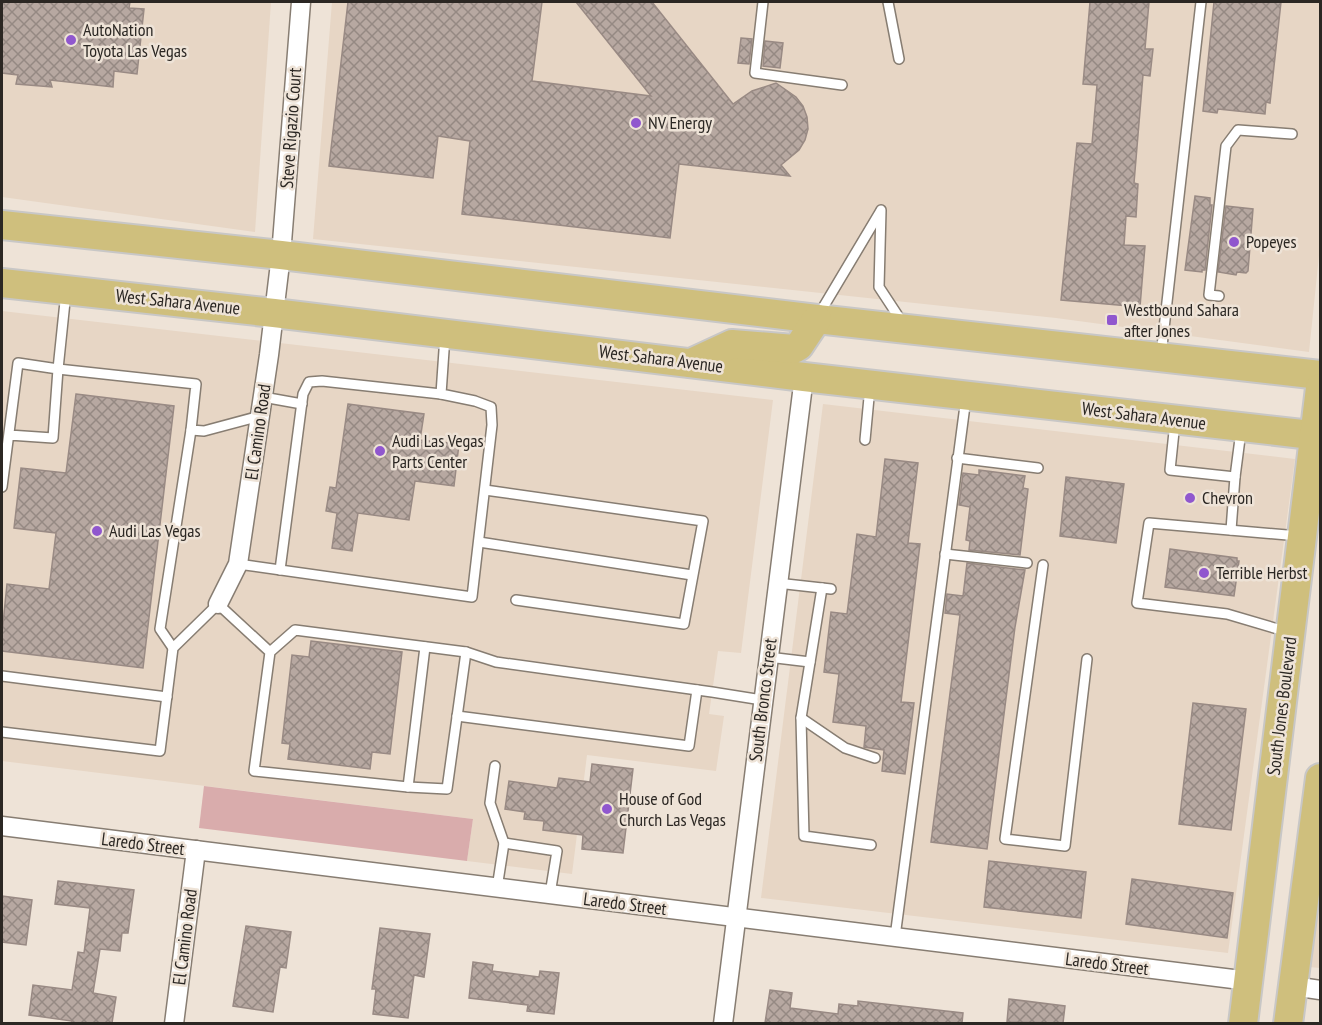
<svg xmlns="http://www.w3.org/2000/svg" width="1322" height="1025" viewBox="0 0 1322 1025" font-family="'PT Sans Narrow',sans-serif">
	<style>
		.built { fill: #e7d6c5 }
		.green { fill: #d9acac }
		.building { fill: url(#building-cross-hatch); stroke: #998a84; stroke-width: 1.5 }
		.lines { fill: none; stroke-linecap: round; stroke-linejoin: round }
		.service-casing { stroke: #877d72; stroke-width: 12 }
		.minor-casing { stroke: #877d72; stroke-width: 21 }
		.primary-casing { stroke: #c8c7c6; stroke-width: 32 }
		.service { stroke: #fff; stroke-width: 9 }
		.minor { stroke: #fff; stroke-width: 18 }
		.primary { stroke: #cfbf7d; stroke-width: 28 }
		.poi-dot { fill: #9057ce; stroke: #eee3d7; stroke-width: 2 }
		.labels { text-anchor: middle; stroke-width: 5; stroke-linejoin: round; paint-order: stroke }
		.poi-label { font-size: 18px; fill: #2b2723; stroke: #eee3d7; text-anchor: start }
		.street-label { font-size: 18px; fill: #2b2723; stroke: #eee3d7 }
	</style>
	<defs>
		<pattern id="building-cross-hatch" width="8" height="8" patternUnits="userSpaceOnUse" patternTransform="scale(1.5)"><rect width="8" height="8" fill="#b7a8a1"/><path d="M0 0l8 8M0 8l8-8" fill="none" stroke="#958983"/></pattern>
	</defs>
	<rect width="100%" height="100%" fill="#eee3d7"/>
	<g class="built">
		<polygon points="2,2 271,2 255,232 2,197"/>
		<polygon points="332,2 1320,2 1320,246 1309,352 1056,318 313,239"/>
		<polygon points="2,311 773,400 741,653 718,651 709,714 724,716 716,771 587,755 572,874 467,861 473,819 2,761"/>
		<polygon points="823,404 1295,459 1228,953 761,898"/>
		<polygon points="1320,873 1320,968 1309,967"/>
	</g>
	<polygon class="green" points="204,786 473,819 467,861 199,828"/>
	<g class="building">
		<polygon points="2,2 130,2 129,8 144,9 137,74 114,71 113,87 50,80 52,87 16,84 18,75 2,73"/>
		<polygon points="348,2 542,2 532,81 651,96 576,2 652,2 733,104 752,91 776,83 796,97 803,106 807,117 808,129 805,140 799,150 781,165 790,176 679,164 670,238 462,214 470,141 438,136 433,178 329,166"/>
		<polygon points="1090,2 1149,2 1145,49 1153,49 1150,76 1143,75 1134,183 1138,184 1136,217 1126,216 1124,245 1145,246 1140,307 1061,300 1077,143 1092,144 1097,85 1083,84"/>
		<polygon points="1214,2 1281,2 1270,103 1266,102 1265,114 1218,109 1217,113 1203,111"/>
		<polygon points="741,38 752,39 749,64 738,63"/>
		<polygon points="765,41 783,43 780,68 763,66"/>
		<polygon points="1195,196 1210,198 1210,205 1212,205 1205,270 1202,270 1202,272 1185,270"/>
		<polygon points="1226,206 1253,209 1248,271 1246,273 1237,272 1236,275 1218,272"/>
		<polygon points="76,394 174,406 143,668 2,651 2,633 7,584 49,589 56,533 14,528 21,468 66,473"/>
		<polygon points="348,404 424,414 420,440 459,444 454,486 415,481 409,520 358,513 352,551 332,548 337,513 326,511 330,487 336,488"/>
		<polygon points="885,459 918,463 908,543 920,544 901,702 914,703 905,774 882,771 884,750 864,747 866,726 833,722 839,674 824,672 831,612 847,614 857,534 876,537"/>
		<polygon points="979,470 1025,476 1023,488 1028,489 1020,555 969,550 970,541 966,540 970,507 959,505 963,473 979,475"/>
		<polygon points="1066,477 1124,484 1116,543 1060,536"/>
		<polygon points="1170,549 1237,558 1237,561 1239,561 1234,596 1165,587"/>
		<polygon points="967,563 1025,570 1015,627 987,849 931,842 960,615 945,613 947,594 963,596"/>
		<polygon points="311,641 402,652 390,754 372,752 370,769 288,759 290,744 282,743 292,655 309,657"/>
		<polygon points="1193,703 1246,709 1231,830 1179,824"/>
		<polygon points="592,764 633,769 623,853 582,849 583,835 543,830 544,821 524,819 525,812 505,809 509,781 557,788 559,778 590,782"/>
		<polygon points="989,861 1086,872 1081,918 984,907"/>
		<polygon points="1132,879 1233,893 1227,938 1126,924"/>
		<polygon points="58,881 134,890 128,933 122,933 120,951 100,949 93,993 116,997 112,1023 71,1023 72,1021 29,1015 33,985 72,990 78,952 84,953 90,908 55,904"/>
		<polygon points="2,896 32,900 26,945 2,942"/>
		<polygon points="246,926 291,932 286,968 280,967 273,1012 233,1006"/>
		<polygon points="380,928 430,934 424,977 414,975 408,1018 373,1014 376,989 372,989"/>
		<polygon points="473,962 493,965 492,971 539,977 540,971 559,973 554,1014 527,1011 528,1005 469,998"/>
		<polygon points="770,990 792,993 790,1008 838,1014 839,1004 858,1006 858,1001 963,1013 962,1023 765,1023"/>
		<polygon points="1009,999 1065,1006 1063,1023 1007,1022"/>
	</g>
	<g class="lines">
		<g class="service-casing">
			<g id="service">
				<polyline points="763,2 755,73 842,85"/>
				<polyline points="888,2 899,59"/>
				<polyline points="881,210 879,287 902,322"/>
				<polyline points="66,292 58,369 196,384 191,430 204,431 260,416"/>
				<polyline points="1219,296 1209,295 1226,146 1238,130 1292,134"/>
				<polyline points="818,316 880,212"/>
				<polyline points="1161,355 1201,2"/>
				<polyline points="263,397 302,404"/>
				<polyline points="1175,422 1170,470 1235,477 1241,431"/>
				<polyline points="865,440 870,387"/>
				<polyline points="957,458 1038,468"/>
				<polyline points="2,487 18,363 58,369 53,438 9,435"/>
				<polyline points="485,490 703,521 684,624 516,600"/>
				<polyline points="1231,530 1235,477"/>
				<polyline points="479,542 692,575"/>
				<polyline points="945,554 1027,563"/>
				<polyline points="238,564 472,597 492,425 491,407 475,401 441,394 445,336"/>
				<polyline points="1043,565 1005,839 1065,846 1087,659"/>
				<polyline points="280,570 303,394 309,382 322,381 441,394"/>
				<polyline points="777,583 831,589"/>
				<polyline points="822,588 801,718 804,836 871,845"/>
				<polyline points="1288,632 1227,614 1137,603 1149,523 1299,536"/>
				<polyline points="173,648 160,629 191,430"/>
				<polyline points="466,652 496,662 712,692 762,700"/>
				<polyline points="768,657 810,662"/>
				<polyline points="2,676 167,697"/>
				<polyline points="457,716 689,746 697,690"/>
				<polyline points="801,718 845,748 875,758"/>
				<polyline points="2,732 160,751 173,648 218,604 270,652 295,630 466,652 447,789 408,787 254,771 270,652"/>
				<polyline points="495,766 490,803 504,843"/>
				<polyline points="408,787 425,647"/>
				<polyline points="497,888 504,843 557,851 550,894"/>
				<polyline points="895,937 966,398"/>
			</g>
		</g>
		<g class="minor-casing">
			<g id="minor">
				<polyline points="218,604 238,564 269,355 281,255 301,2"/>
				<polyline points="2,826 1249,981"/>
				<polyline points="1293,986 1320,990"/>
				<polyline points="174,1024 196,850"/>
				<polyline points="723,1024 804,377"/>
			</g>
		</g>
		<g class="primary-casing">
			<g id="primary">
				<polyline points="2,225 281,255 817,319 1320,375"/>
				<polyline points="2,283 274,313 804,377 1320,436"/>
				<polyline points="691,363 732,344 794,349 799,346 817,319"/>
				<polyline points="1243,1024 1320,388"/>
				<polyline points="1288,1024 1320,778"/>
			</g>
		</g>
		<use href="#service" class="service"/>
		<use href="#minor" class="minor"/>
		<use href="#primary" class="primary"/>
	</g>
	<g class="poi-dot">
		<circle cx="71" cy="40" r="6"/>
		<circle cx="636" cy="123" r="6"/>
		<circle cx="1234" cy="242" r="6"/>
		<rect x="1106" y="314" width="12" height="12" rx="3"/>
		<circle cx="380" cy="451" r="6"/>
		<circle cx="1190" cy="498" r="6"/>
		<circle cx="97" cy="531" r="6"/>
		<circle cx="1204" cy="573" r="6"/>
		<circle cx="607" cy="809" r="6"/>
	</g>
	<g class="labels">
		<g class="poi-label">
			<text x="83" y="36">AutoNation<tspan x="83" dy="21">Toyota Las Vegas</tspan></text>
			<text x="648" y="129">NV Energy</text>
			<text x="1246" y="248">Popeyes</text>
			<text x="1124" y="316">Westbound Sahara<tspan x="1124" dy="21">after Jones</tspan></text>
			<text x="392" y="447">Audi Las Vegas<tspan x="392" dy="21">Parts Center</tspan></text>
			<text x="1202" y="504">Chevron</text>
			<text x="109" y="537">Audi Las Vegas</text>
			<text x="1216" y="579">Terrible Herbst</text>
			<text x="619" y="805">House of God<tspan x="619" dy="21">Church Las Vegas</tspan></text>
		</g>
		<g class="street-label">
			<text transform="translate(291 128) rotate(-86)" y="6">Steve Rigazio Court</text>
			<text transform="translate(178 302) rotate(6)" y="6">West Sahara Avenue</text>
			<text transform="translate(661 359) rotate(7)" y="6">West Sahara Avenue</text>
			<text transform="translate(1144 416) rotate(7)" y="6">West Sahara Avenue</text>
			<text transform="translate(258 432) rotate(-82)" y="6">El Camino Road</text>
			<text transform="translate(763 700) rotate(-83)" y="6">South Bronco Street</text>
			<text transform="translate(1282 706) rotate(-83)" y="6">South Jones Boulevard</text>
			<text transform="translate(143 844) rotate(7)" y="6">Laredo Street</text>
			<text transform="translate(625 904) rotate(7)" y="6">Laredo Street</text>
			<text transform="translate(185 937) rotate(-83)" y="6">El Camino Road</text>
			<text transform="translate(1107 964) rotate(7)" y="6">Laredo Street</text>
		</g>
	</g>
	<rect width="1322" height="1025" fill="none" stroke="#2b2723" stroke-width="6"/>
</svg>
